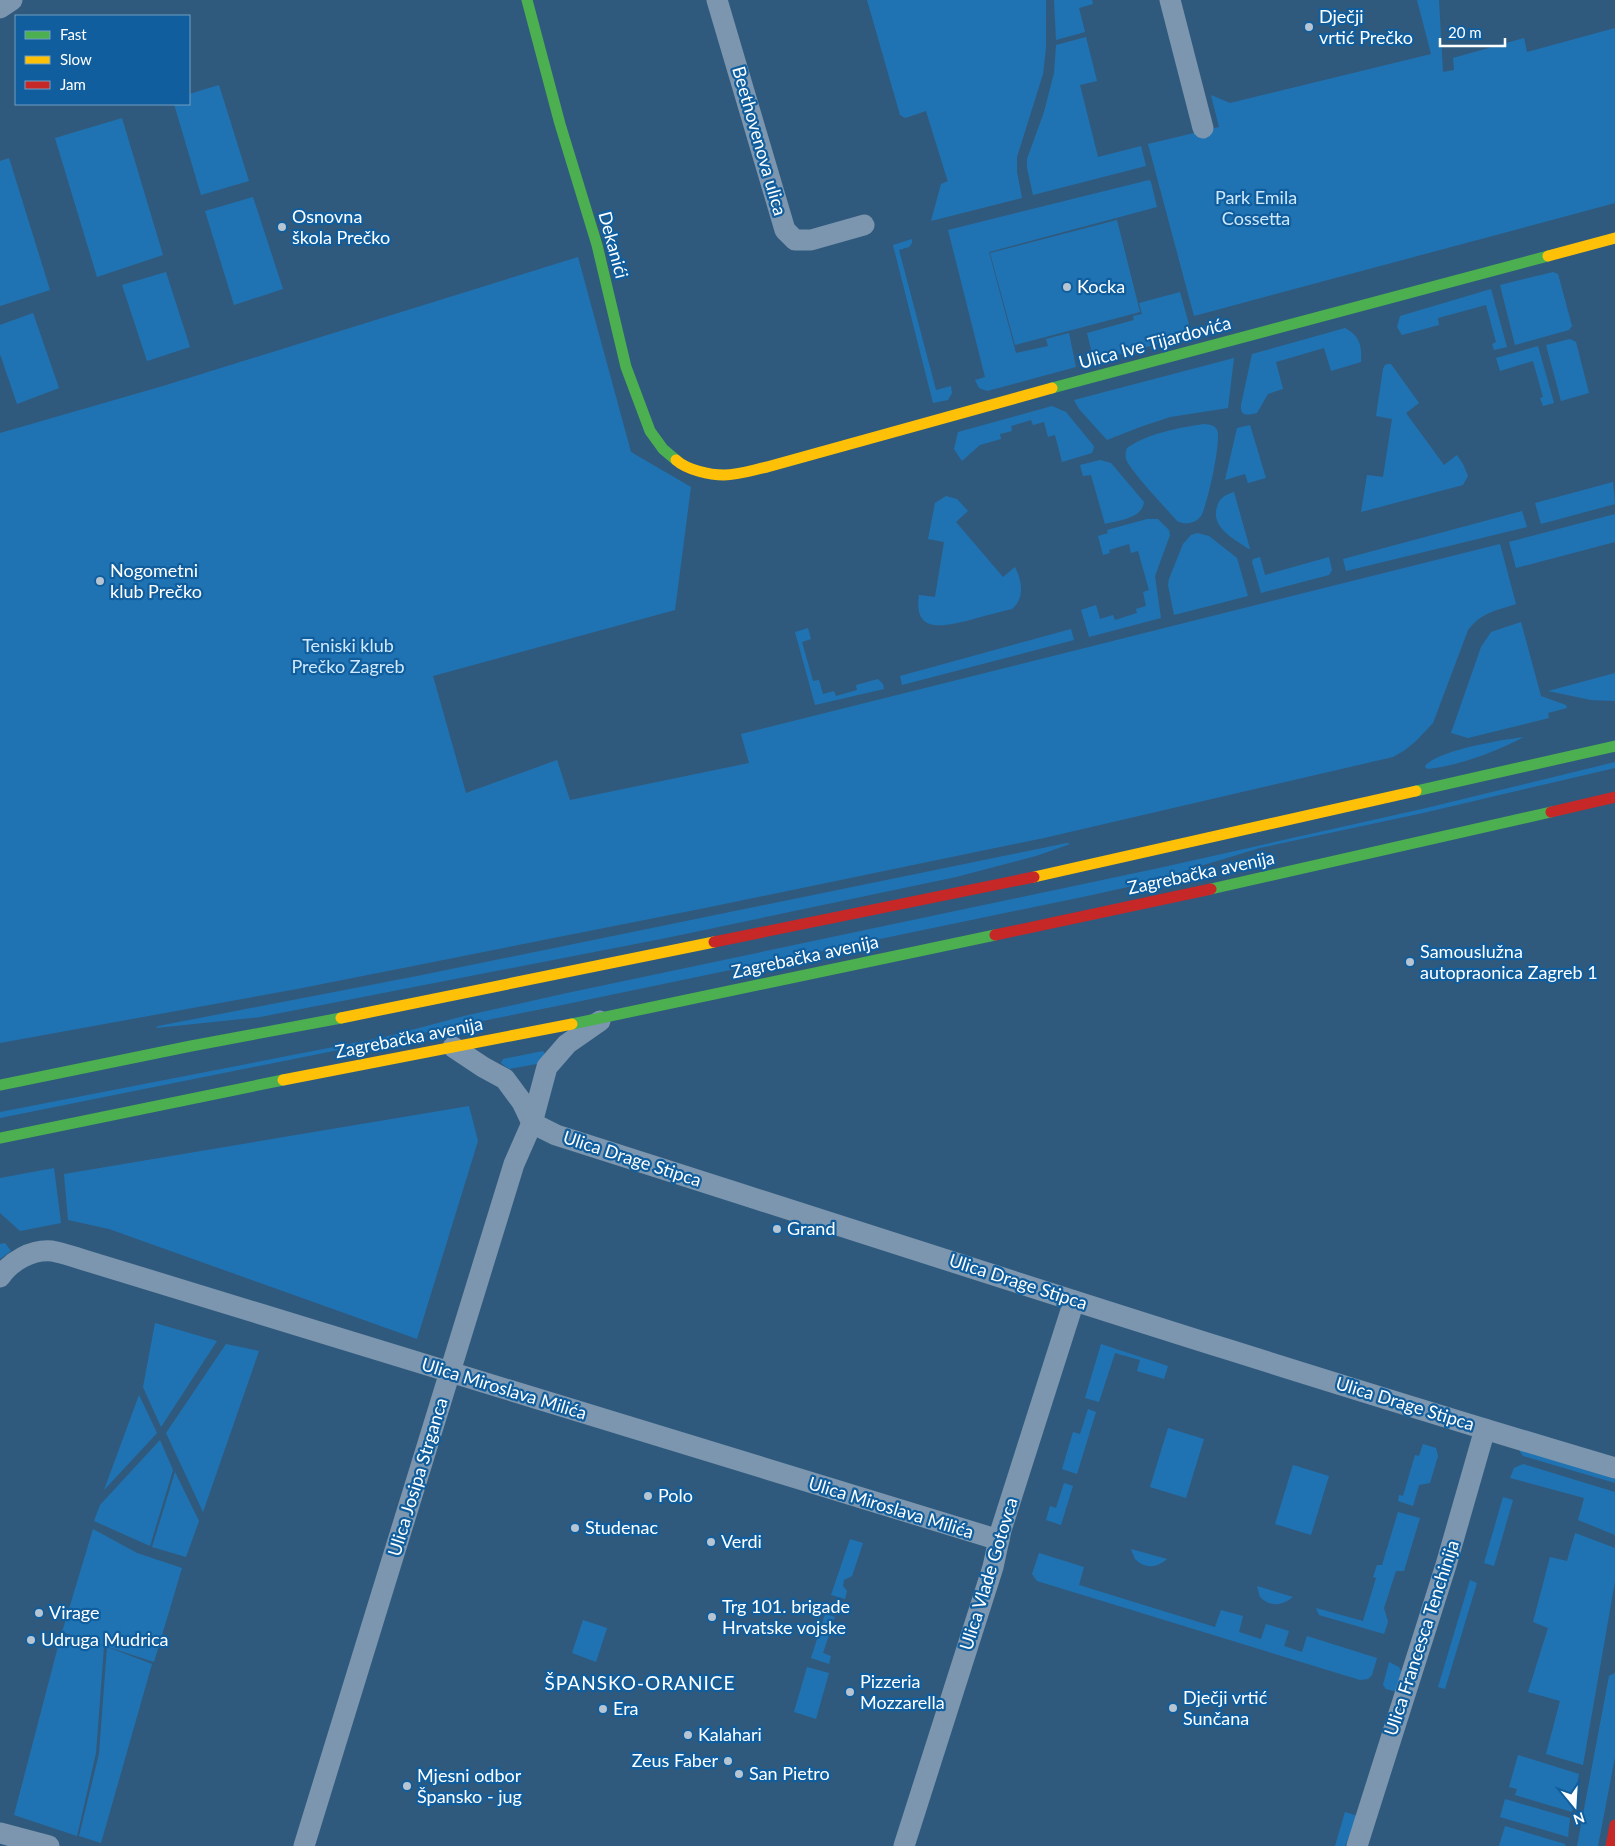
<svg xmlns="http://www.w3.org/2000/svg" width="1615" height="1846" viewBox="0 0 1615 1846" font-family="Lato,sans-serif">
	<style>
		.green { fill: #2073b3 }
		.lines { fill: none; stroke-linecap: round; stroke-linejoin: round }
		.street { stroke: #7b96ae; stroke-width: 21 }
		.fast { stroke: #4caf50; stroke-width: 11 }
		.slow { stroke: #ffc107; stroke-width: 11 }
		.jam { stroke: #c62828; stroke-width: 11 }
		.poi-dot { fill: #b7c5d2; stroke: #105e9d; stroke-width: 2 }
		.labels { text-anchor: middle; stroke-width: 4.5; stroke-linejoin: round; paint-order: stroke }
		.poi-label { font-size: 18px; fill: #fff; stroke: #105e9d; text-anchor: start }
		.street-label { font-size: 18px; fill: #fff; stroke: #105e9d }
		.park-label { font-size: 18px; fill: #cee9fe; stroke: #105e9d }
		.neighbourhood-label { font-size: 19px; letter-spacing: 1px; fill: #fff; stroke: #105e9d }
	</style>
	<rect width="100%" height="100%" fill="#305a7d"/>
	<g class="green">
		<polygon points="867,0 1046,0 1046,48 1043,74 1017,157 1017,172 1022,198 931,221 941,184 948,181 947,179 926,111 905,118 900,115"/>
		<polygon points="1054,0 1092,0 1093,4 1079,8 1085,32 1056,40"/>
		<polygon points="1417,0 1439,0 1443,72 1454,70 1453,58 1524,38 1527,52 1615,28 1615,203 1194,316 1148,144 1219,127 1211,95 1230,103 1431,54"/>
		<polygon points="1086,37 1097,81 1080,85 1098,157 1141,146 1146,166 1033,195 1027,168 1027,159 1044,112 1054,73 1056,45"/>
		<polygon points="219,85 249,181 201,195 174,104 189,104 189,94"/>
		<polygon points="122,118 163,255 97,277 55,138"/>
		<polygon points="9,158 50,290 0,306 0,161"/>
		<polygon points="1149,180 1151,182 1157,207 989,252 1016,353 1048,346 1046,339 1069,333 1076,367 987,391 979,388 975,380 985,377 948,230"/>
		<polygon points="253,197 283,289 234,305 205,211"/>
		<polygon points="1117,220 1140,312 1015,345 990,253"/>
		<polygon points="912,239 912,243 909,247 899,250 936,390 951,386 952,393 948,400 933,403 893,245"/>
		<path d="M578 257 631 452 691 487 675 610 433 676 466 793 557 760 570 800 749 763 741 734 1500 544 1516 604C1495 611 1482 612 1468 630L1433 723 1416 741 1405 750 1393 757 1044 838 705 908 297 989 0 1043V433L163 386Z"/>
		<polygon points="166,272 190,347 147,361 122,285"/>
		<polygon points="1553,272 1558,274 1572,326 1569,330 1515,345 1500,285"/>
		<polygon points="1491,289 1507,347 1494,350 1492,344 1496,342 1486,305 1438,318 1439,325 1402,335 1397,327 1400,316"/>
		<polygon points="1180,292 1192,335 1094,361 1087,333 1134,320 1133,316 1142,314 1139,303"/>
		<polygon points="33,313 59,388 17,404 0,354 0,325"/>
		<path d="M1345 328C1360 336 1362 346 1361 362L1331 371 1324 348 1276 362 1283 389 1268 394 1257 413C1248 415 1240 417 1241 405L1252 354Z"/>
		<polygon points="1570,339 1576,342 1589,393 1561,401 1546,345"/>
		<polygon points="1538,346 1554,403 1543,406 1540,398 1543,397 1533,361 1500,371 1496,358"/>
		<polygon points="1234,358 1228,408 1170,417 1140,427 1107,440 1079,409 1074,400"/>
		<polygon points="1388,364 1391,364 1419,403 1406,413 1444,465 1457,455 1463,464 1468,476 1463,485 1361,512 1367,475 1383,477 1392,419 1376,416 1383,369 1385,365"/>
		<polygon points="1052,406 1066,412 1093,445 1094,447 1092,453 1062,462 1055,435 1048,437 1044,422 1033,425 1031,420 1011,426 1012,431 1000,434 1001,439 980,445 962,461 954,449 958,432"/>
		<path d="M1204 424C1209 425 1214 424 1217 430 1222 439 1207 507 1201 516 1195 524 1185 525 1177 521 1166 508 1131 472 1126 459 1125 455 1126 451 1127 448 1149 433 1178 428 1204 424Z"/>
		<polygon points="1250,425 1266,478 1248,483 1245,474 1225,480 1237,428"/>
		<path d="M1100 460 1111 463 1144 502C1142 519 1118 520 1105 524L1091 475 1083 476 1080 465Z"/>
		<polygon points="1613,482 1615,504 1541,524 1535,503"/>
		<path d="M1234 492 1250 549H1249C1235 540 1210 527 1217 507 1220 497 1225 495 1234 492Z"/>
		<path d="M946 496 957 499 968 511 956 522 1003 577 1015 567C1022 581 1025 598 1012 609 998 612 984 616 970 620 945 626 913 635 919 595L935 597 944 542 928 539 935 503Z"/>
		<polygon points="1522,511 1527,527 1346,571 1343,559"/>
		<polygon points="1615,514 1615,542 1516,568 1509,542"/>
		<polygon points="1147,519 1158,519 1169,530 1170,535 1155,576 1161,618 1089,637 1081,610 1096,605 1100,619 1113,615 1115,620 1137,613 1136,609 1146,606 1143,592 1149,590 1138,551 1131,553 1129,544 1109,550 1110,553 1103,555 1098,536 1108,533 1107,530"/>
		<polygon points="1197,533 1209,536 1237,558 1248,596 1174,615 1168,585 1169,579 1183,544 1191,535"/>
		<polygon points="1260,557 1265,575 1329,557 1332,570 1329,575 1261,593 1252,562 1253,559"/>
		<polygon points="1521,622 1541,696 1566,705 1567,708 1548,713 1549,718 1468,738 1451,733 1481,647 1491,632"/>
		<polygon points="808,628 811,639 802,642 813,681 819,680 823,694 834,691 836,696 857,690 856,685 878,679 883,684 884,689 815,705 795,632"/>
		<polygon points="1071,629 1074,640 902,685 900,676"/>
		<polygon points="1615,673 1615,701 1591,700 1548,691"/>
		<path d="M1524 737C1495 752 1461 765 1428 769L1425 767V766C1438 750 1501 740 1524 737Z"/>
		<polygon points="1615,762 1615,768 1423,813 1260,848 1141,884 1092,895 562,1005 0,1118 0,1112 385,1037 464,1016 567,993 1159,868 1422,809"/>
		<polygon points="1067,843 1070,844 1036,856 956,877 666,938 260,1017 156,1028 158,1026 417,976"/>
		<polygon points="543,1051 546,1055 542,1063 509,1069 501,1063 503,1059"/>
		<polygon points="469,1106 478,1141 417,1339 109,1229 68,1220 64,1174"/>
		<polygon points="54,1168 61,1223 20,1231 0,1213 0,1178"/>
		<polygon points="5,1243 11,1251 0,1259 0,1244"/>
		<polygon points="155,1323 217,1341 161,1427 143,1387"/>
		<polygon points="226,1344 259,1351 203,1512 166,1433"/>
		<polygon points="1101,1344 1168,1366 1164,1379 1137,1371 1140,1360 1115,1353 1099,1402 1085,1398"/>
		<polygon points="139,1395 157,1433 104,1490"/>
		<polygon points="1088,1409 1096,1412 1077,1474 1062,1469 1073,1432 1080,1434"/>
		<polygon points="1168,1428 1204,1439 1186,1498 1150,1487"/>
		<polygon points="160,1440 173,1470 150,1546 94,1521 100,1505"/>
		<polygon points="1423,1444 1436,1448 1438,1456 1430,1483 1419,1485 1413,1506 1398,1501 1399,1495 1403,1496 1415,1455 1419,1456"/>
		<polygon points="1520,1448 1615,1477 1615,1483 1523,1456 1520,1452"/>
		<polygon points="1523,1464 1615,1492 1615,1535 1578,1520 1584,1498 1510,1478 1514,1468"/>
		<polygon points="1293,1465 1329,1476 1311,1535 1275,1524"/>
		<polygon points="175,1472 199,1521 186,1557 152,1547"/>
		<polygon points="1064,1483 1073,1486 1061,1525 1046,1520 1050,1506 1056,1508"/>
		<polygon points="1503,1497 1513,1500 1494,1566 1484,1563"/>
		<polygon points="1398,1512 1420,1518 1404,1571 1396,1571 1384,1608 1388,1622 1384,1634 1319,1615 1316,1608 1363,1621 1376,1578 1373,1577 1377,1565 1382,1565"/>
		<polygon points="93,1529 137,1553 182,1568 154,1662 62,1632"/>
		<polygon points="1575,1533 1615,1548 1615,1581 1583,1765 1546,1754 1560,1701 1528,1692 1548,1628 1533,1622 1550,1557 1567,1561"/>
		<polygon points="850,1539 863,1543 852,1576 844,1580 843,1586 847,1591 845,1599 831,1595"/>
		<path d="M1131 1549 1167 1559C1157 1568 1145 1569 1135 1559Z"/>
		<polygon points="1039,1553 1084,1567 1079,1585 1215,1627 1221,1610 1243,1616 1239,1632 1261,1639 1266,1624 1289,1631 1284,1646 1302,1652 1307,1636 1377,1658 1372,1675 1368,1679 1360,1680 1037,1581 1032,1574"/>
		<polygon points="1470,1580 1477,1583 1445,1689 1438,1687"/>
		<path d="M1257 1586 1293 1597C1282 1606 1270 1607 1260 1597Z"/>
		<polygon points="825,1614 835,1617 831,1625 830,1632 823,1653 831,1656 829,1664 811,1658"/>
		<polygon points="583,1620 607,1628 596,1662 572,1653"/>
		<polygon points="61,1635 104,1646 96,1753 77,1836 14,1815"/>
		<polygon points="107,1647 152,1664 101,1843 79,1836 99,1754"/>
		<polygon points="1389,1662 1399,1667 1402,1673 1397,1692 1386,1689 1383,1685"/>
		<polygon points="807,1667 829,1673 816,1719 794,1712"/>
		<polygon points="1615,1673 1615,1757 1598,1846 1577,1846 1609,1676"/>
		<polygon points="1518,1755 1579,1774 1572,1812 1515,1795 1517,1789 1509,1787"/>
		<polygon points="1505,1799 1570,1818 1568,1837 1500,1817"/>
		<polygon points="1345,1812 1358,1816 1345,1846 1335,1846"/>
		<polygon points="1505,1826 1565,1844 1565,1846 1499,1846"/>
	</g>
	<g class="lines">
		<g class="street">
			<polyline points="717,0 785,230 795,240 811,240 864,225"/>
			<polyline points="1170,0 1203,128"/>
			<polyline points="0,8 12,0"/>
			<path d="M453 1047 483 1067 505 1079 522 1102 532 1123 556 1135C909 1247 1260 1363 1615 1468"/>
			<path d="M0 1277C11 1261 32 1249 52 1251 63 1253 74 1257 84 1260L999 1540"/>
			<polyline points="0,1833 49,1846"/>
			<polyline points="304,1846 514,1164 532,1123 547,1067 567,1044 600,1021"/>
			<polyline points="904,1846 993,1567 1001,1530 1074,1301"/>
			<polyline points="1357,1846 1446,1565 1485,1429"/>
		</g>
		<g class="fast">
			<polyline points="527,0 560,124 597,245 626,367 650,431 663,449 676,460"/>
			<polyline points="1052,388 1548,256"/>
			<polyline points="1416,791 1615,746"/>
			<polyline points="1211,889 1551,812"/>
			<polyline points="572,1024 995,935"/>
			<polyline points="0,1085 191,1046 341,1018"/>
			<polyline points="0,1138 283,1080"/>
		</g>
		<g class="slow">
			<polyline points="1548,256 1615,238"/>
			<path d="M676 460C687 470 710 475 724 475 738 475 753 470 767 467L1052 388"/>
			<polyline points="1034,877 1416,791"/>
			<polyline points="341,1018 714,942"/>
			<polyline points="283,1080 572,1024"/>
		</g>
		<g class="jam">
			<polyline points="1551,812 1615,797"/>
			<polyline points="995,935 1211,889"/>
			<polyline points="714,942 1034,877"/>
			<polyline points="1611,1846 1615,1825"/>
		</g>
	</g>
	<g class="poi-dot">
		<circle cx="1309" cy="27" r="5"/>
		<circle cx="282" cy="227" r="5"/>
		<circle cx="1067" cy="287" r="5"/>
		<circle cx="100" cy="581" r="5"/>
		<circle cx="1410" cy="962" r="5"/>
		<circle cx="777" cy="1229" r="5"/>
		<circle cx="648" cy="1496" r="5"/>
		<circle cx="575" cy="1528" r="5"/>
		<circle cx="711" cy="1542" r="5"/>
		<circle cx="39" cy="1613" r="5"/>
		<circle cx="712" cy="1617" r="5"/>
		<circle cx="31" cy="1640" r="5"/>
		<circle cx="850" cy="1692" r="5"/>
		<circle cx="1173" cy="1708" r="5"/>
		<circle cx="603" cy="1709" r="5"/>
		<circle cx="688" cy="1735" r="5"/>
		<circle cx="728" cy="1761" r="5"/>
		<circle cx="739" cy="1774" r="5"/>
		<circle cx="407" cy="1786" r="5"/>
	</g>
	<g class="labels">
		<g class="poi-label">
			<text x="1319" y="23">Dječji<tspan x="1319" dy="21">vrtić Prečko</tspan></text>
			<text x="292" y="223">Osnovna<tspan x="292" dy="21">škola Prečko</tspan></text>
			<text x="1077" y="293">Kocka</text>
			<text x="110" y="577">Nogometni<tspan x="110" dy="21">klub Prečko</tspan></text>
			<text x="1420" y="958">Samouslužna<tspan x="1420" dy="21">autopraonica Zagreb 1</tspan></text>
			<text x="787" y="1235">Grand</text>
			<text x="658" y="1502">Polo</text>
			<text x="585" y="1534">Studenac</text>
			<text x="721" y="1548">Verdi</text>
			<text x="722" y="1613">Trg 101. brigade<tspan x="722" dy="21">Hrvatske vojske</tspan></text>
			<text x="49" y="1619">Virage</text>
			<text x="41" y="1646">Udruga Mudrica</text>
			<text x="860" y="1688">Pizzeria<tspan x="860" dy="21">Mozzarella</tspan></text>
			<text x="1183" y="1704">Dječji vrtić<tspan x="1183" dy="21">Sunčana</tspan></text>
			<text x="613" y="1715">Era</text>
			<text x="698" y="1741">Kalahari</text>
			<text x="718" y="1767" text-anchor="end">Zeus Faber</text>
			<text x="749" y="1780">San Pietro</text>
			<text x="417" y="1782">Mjesni odbor<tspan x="417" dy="21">Špansko - jug</tspan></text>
		</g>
		<g class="street-label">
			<text transform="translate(759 141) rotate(74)" y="6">Beethovenova ulica</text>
			<text transform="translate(613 245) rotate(75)" y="6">Dekanići</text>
			<text transform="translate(1155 343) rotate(-15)" y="6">Ulica Ive Tijardovića</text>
			<text transform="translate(1201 873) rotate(-12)" y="6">Zagrebačka avenija</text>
			<text transform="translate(805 957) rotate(-12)" y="6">Zagrebačka avenija</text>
			<text transform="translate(409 1038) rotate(-11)" y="6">Zagrebačka avenija</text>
			<text transform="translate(632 1159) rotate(18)" y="6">Ulica Drage Stipca</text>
			<text transform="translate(1018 1282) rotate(18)" y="6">Ulica Drage Stipca</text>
			<text transform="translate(504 1389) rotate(17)" y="6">Ulica Miroslava Milića</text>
			<text transform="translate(1405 1404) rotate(17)" y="6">Ulica Drage Stipca</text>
			<text transform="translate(418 1477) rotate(-73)" y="6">Ulica Josipa Strganca</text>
			<text transform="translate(891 1508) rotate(17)" y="6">Ulica Miroslava Milića</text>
			<text transform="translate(989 1574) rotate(-73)" y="6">Ulica Vlade Gotovca</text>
			<text transform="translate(1422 1638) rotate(-72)" y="6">Ulica Francesca Tenchinija</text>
		</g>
		<g class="park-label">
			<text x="1256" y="204">Park Emila<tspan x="1256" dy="21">Cossetta</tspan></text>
			<text x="348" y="652">Teniski klub<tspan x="348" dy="21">Prečko Zagreb</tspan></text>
		</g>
		<g class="neighbourhood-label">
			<text x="640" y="1690">ŠPANSKO-ORANICE</text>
		</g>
	</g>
	<rect x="15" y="15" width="175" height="90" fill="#105e9d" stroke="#709ec4"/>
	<rect x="25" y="31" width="25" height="8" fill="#4caf50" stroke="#709ec4"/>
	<text x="60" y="40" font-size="15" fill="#ffffff">Fast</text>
	<rect x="25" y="56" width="25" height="8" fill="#ffc107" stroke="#709ec4"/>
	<text x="60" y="65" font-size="15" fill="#ffffff">Slow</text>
	<rect x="25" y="81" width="25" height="8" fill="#c62828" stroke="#709ec4"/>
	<text x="60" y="90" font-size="15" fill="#ffffff">Jam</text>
	<g transform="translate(1575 1806) rotate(162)" stroke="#105e9d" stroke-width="4" paint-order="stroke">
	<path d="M0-4L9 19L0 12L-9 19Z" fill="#ffffff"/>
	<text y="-8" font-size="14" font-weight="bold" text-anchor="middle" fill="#ffffff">N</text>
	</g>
	<path d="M1440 38v8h65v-8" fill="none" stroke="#ffffff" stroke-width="2.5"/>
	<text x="1448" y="38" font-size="15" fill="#ffffff" stroke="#105e9d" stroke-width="4" paint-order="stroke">20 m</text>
</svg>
